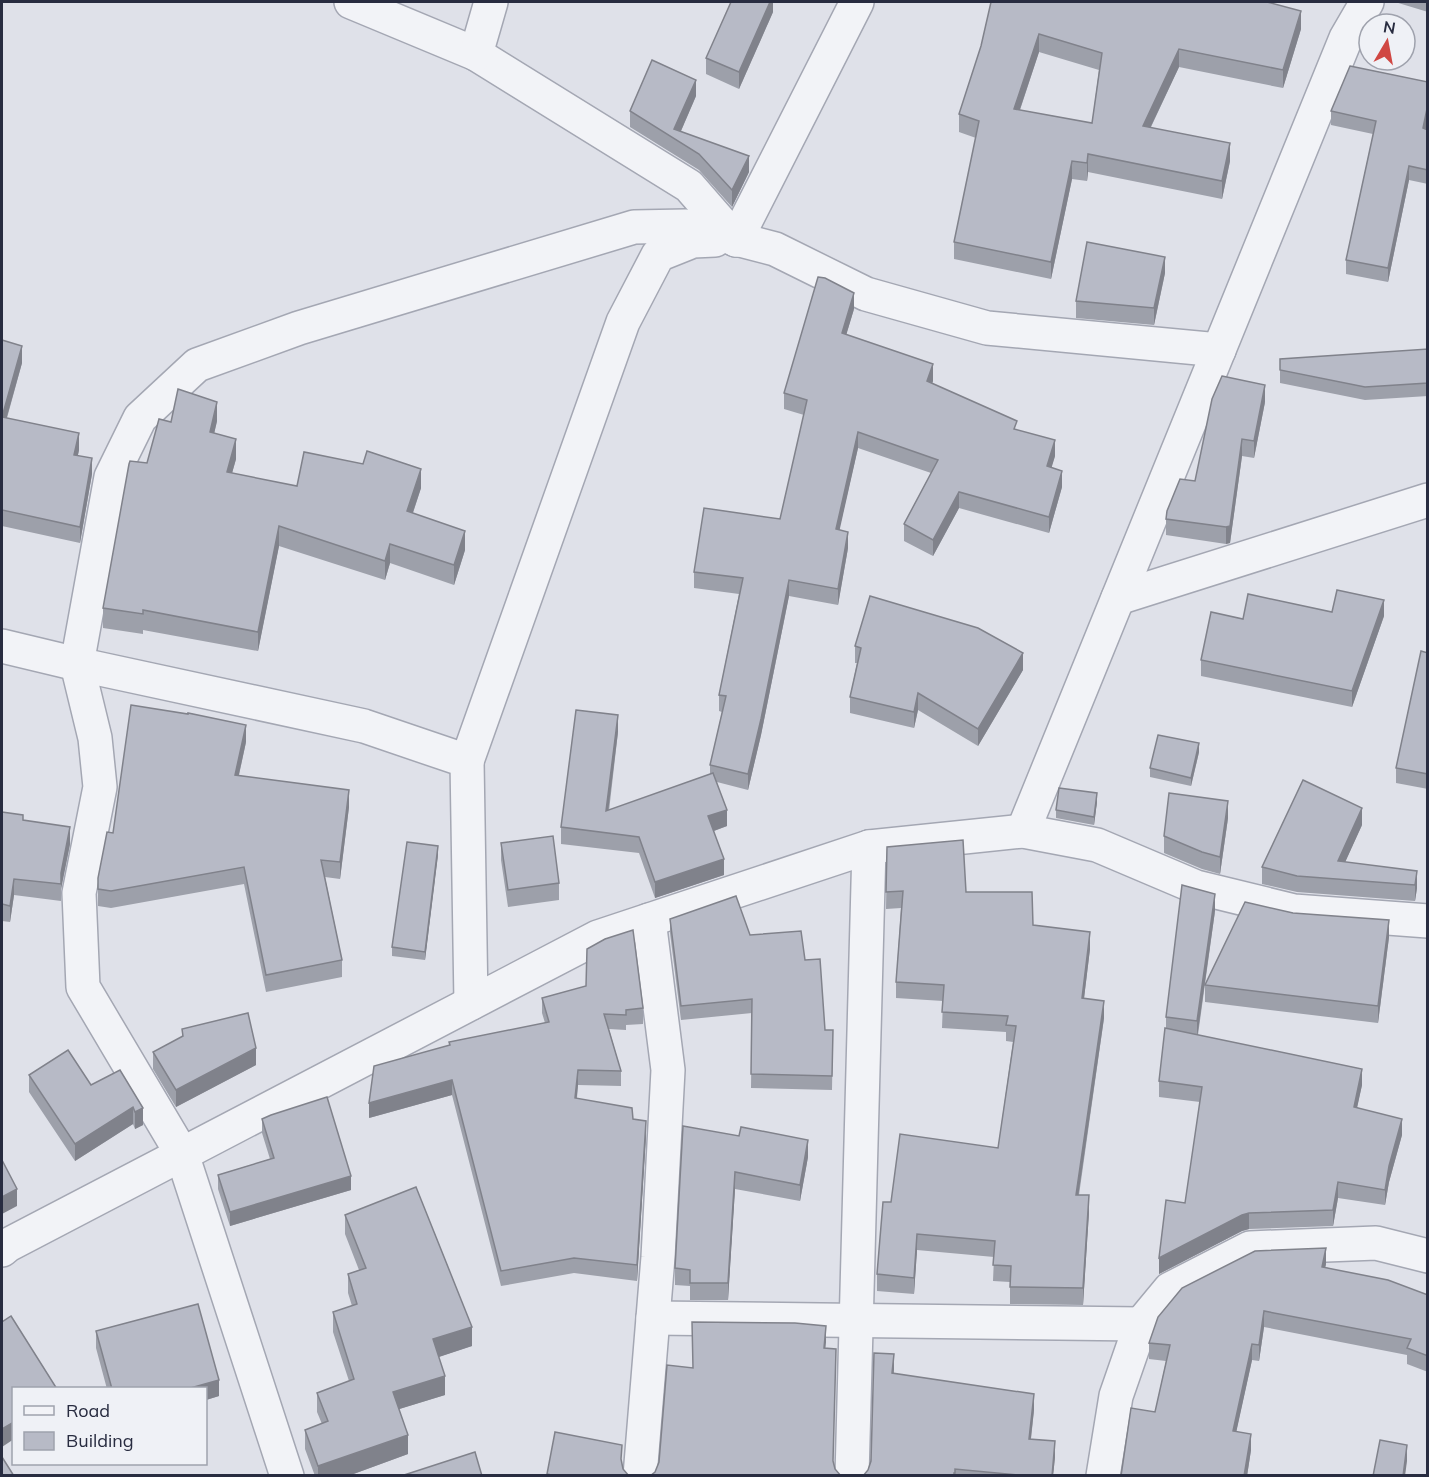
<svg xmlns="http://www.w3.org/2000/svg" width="1429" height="1477" viewBox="0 0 1429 1477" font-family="Mulish,sans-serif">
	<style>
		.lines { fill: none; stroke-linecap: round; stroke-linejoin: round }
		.street-casing { stroke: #a4a7b3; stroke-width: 36 }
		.street { stroke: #f2f3f7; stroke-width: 33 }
		.wall { fill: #9da0aa; fill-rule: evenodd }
		.shaded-wall { fill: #80828b }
		.building { fill: #b7bac6; stroke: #80828b; stroke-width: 1.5; fill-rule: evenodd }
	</style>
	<rect width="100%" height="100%" fill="#dfe1e9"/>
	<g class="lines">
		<g class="street-casing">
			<g id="street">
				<polyline points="351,2 476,54 689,186 736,240"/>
				<polyline points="476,54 491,2"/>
				<polyline points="736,240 857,2"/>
				<polyline points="1118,598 1428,500"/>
				<polyline points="2,646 77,664 364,726 467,761 471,1003"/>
				<polyline points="467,761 623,322 658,255 693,241 715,240"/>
				<polyline points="1023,831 1346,38 1367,2"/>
				<polyline points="2,1250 8,1245 598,937 869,847 1023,831 1097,845 1196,887 1294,911 1428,921"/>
				<polyline points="653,1318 1141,1324"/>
				<polyline points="287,1476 182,1154 83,987 79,893 100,787 95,738 77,664 111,477 140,418 197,365 299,328 634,227 686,226 775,249 866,294 987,328 1219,350"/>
				<polyline points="640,1476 658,1257 668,1070 649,920"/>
				<polyline points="852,1476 869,847"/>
				<polyline points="1103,1476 1116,1396 1141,1324 1170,1289 1250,1248 1376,1243 1428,1256"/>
			</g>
		</g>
		<use href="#street" class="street"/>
	</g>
	<g class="wall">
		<polygon points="773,2 773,12 739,89 706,74 706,58"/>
		<path d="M991 2 1301 29 1283 88 1179 67 1151 127 1230 161 1222 199 1088 172 1087 181 1072 179 1051 279 954 259V242L976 138 959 132V114L981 46ZM1039 52 1099 70 1092 123 1020 110Z"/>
		<polygon points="1395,2 1428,2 1428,12"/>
		<polygon points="1428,82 1428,118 1425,129 1428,130 1428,184 1409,180 1388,282 1346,274 1346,260 1373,134 1331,125 1331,111"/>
		<polygon points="696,96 681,131 749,172 732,207 699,170 630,127 630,111"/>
		<polygon points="1165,273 1154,325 1076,318 1076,301"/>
		<polygon points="854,309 846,335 933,381 932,383 1017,430 1055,456 1051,468 1062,487 1049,533 959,508 933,556 904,541 904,524 931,473 858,448 839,530 848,548 838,605 789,596 761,735 748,790 717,782 727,826 714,831 724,875 655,898 639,853 561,844 561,827 618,732 609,811 710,774 710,765 722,712 719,711 719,695 739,594 694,588 694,572 780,519 804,415 784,409 784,393"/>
		<polygon points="2,340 22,363 7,418 79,450 78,455 92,474 80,543 2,526"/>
		<polygon points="1428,349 1428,396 1365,400 1280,383 1280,370"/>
		<polygon points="1265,402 1254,458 1242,456 1230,543 1226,544 1166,535 1166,519 1195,481"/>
		<polygon points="217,421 214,433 236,459 232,473 297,486 421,488 413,513 465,550 454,585 390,563 385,580 279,546 258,651 143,630 143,634 103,628 103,608 147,463 171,422"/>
		<polygon points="1332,612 1384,616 1352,707 1201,676 1201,660 1243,619"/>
		<polygon points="855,646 1023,670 978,746 918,710 914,728 850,713 850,697 857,663 855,663"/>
		<polygon points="1428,653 1428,789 1396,783 1396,768"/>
		<polygon points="246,742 239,775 349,807 340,879 325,877 342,960 342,977 266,992 244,884 111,908 98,906 98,878 113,833"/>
		<polygon points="1199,752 1191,786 1150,777 1150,768"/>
		<polygon points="1097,802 1094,825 1056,818 1056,810"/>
		<polygon points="2,812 23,821 70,844 61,889 61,901 14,895 10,922 2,921"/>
		<polygon points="1228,818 1220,874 1202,869 1164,853 1164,836"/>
		<polygon points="1362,825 1345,862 1417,871 1417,888 1415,901 1297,892 1262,884 1262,867"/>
		<polygon points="501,843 559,883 559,900 508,907 501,860"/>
		<polygon points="887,847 966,892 1033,925 1090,949 1084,998 1104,1018 1079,1195 1089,1212 1083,1305 1010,1304 1010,1282 993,1281 994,1257 917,1250 914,1294 877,1291 877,1274 891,1202 998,1148 1013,1042 1006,1041 1006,1032 942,1028 943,1001 896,998 896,982 901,908 886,909"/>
		<polygon points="438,855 425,960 392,956 392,947"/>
		<polygon points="1215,911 1198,1035 1362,1085 1357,1107 1402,1135 1389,1182 1385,1205 1338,1198 1333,1226 1249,1229 1242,1231 1159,1274 1185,1203 1200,1102 1159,1097 1159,1081 1166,1028 1166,1017"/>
		<polygon points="670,919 750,935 805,960 825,1030 833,1030 832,1090 751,1088 752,1013 681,1020 670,933"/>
		<polygon points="1389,937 1378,1023 1205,1002 1205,985"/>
		<polygon points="586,986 643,1008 643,1024 626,1025 626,1030 609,1029 621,1071 621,1086 578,1085 577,1098 633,1119 646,1136 637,1281 574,1273 501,1286 452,1095 369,1118 449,1045 449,1042 545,1023 542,1013 542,998"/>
		<polygon points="182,1029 256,1065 176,1107 153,1069 153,1052 182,1037"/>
		<polygon points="120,1070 143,1125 135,1129 133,1124 75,1161 29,1092 29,1075 91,1085"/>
		<polygon points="262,1119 351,1190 230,1226 218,1189 218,1175 270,1159 262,1133"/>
		<polygon points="683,1126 808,1157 800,1201 735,1189 728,1300 690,1300 690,1286 675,1285 675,1268"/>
		<polygon points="345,1215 472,1346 438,1357 445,1395 399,1409 408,1454 348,1476 315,1476 305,1449 305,1430 322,1424 317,1412 317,1393 349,1381 333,1332 333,1312 352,1306 348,1293 348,1274 359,1270 345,1234"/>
		<polygon points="1326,1264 1325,1267 1428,1295 1428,1372 1407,1364 1407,1355 1264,1327 1259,1361 1252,1360 1236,1432 1251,1450 1247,1476 1121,1476 1155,1412 1166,1361 1149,1359 1149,1343"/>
		<polygon points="198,1304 219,1380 219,1396 206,1400 206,1389 107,1389 96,1348 96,1331"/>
		<polygon points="894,1370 894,1374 1034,1410 1031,1439 1055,1457 1053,1476 863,1476 868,1470"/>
	</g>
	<g class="shaded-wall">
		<polygon points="770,2 773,2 773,12 739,89 739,72"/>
		<polygon points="1301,11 1301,29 1283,88 1283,70"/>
		<polygon points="1039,34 1039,52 1014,127 1014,109"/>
		<polygon points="1179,49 1179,67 1143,143 1143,126"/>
		<polygon points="696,80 696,96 677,140 674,129"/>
		<polygon points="1428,104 1428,118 1423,143 1423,128"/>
		<polygon points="1230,143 1230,161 1222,199 1222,181"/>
		<polygon points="1088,154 1088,172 1087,181 1087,163"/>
		<polygon points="749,156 749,172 732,207 732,190"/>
		<polygon points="1072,161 1072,179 1051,279 1051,262"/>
		<polygon points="1409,166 1409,180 1388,282 1388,268"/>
		<polygon points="1165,257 1165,273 1154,325 1154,308"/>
		<polygon points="854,293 854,309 842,349 842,333"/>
		<polygon points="22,346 22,363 2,434 2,417"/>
		<polygon points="933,364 933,381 927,397 927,381"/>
		<polygon points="1265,385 1265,402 1254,458 1254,441"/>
		<polygon points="217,402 217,421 210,452 210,432"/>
		<polygon points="858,432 858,448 836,546 836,529"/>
		<polygon points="79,433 79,450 74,472 74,455"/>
		<polygon points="236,439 236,459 227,491 227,472"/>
		<polygon points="1242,439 1242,456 1230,543 1226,544 1226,527"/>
		<polygon points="1055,440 1055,456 1047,483 1047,466"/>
		<polygon points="92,458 92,474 80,543 80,527"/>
		<polygon points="421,469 421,488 407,530 407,511"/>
		<polygon points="1062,471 1062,487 1049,533 1049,517"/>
		<polygon points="959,492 959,508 933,556 933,540"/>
		<polygon points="279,526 279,546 258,651 258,632"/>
		<polygon points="465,531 465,550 454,585 454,565"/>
		<polygon points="848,532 848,548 838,605 838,589"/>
		<polygon points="390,544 390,563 385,580 385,561"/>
		<polygon points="789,580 789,596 761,735 748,790 748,774"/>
		<polygon points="1384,600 1384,616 1352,707 1352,691"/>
		<polygon points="1023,653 1023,670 978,746 978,729"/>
		<polygon points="918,693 918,710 914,728 914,712"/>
		<polygon points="618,715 618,732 606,828 606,811"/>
		<polygon points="246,725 246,742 235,792 235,775"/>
		<polygon points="1199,743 1199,752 1191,786 1191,778"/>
		<polygon points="349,790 349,807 340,879 340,862"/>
		<polygon points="1097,793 1097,802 1094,825 1094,817"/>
		<polygon points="1228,801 1228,818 1220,874 1220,857"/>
		<polygon points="1362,808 1362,825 1338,878 1338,861"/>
		<polygon points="727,810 727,826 708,833 708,816"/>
		<polygon points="70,827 70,844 61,889 61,873"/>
		<polygon points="438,846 438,855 425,960 425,952"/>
		<polygon points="724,859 724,875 655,898 655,882"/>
		<polygon points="1417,871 1417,888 1415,901 1415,885"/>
		<polygon points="14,879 14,895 10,922 10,906"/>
		<polygon points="1215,894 1215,911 1197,1038 1197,1021"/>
		<polygon points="1389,920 1389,937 1378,1023 1378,1006"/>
		<polygon points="1090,932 1090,949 1082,1015 1082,998"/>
		<polygon points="1104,1001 1104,1018 1076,1211 1076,1195"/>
		<polygon points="256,1048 256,1065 176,1107 176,1090"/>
		<polygon points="1362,1069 1362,1085 1354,1122 1354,1107"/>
		<polygon points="578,1070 578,1085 575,1113 575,1098"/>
		<polygon points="452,1080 452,1095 369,1118 369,1103"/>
		<polygon points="133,1107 133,1124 75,1161 75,1144"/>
		<polygon points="143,1108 143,1125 135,1129 135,1112"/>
		<polygon points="1402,1119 1402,1135 1389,1182 1385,1205 1385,1190 1389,1166"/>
		<polygon points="646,1121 646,1136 637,1281 637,1265"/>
		<polygon points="808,1140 808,1157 800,1201 800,1185"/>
		<polygon points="735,1172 735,1189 728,1300 728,1283"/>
		<polygon points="351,1176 351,1190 230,1226 230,1212"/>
		<polygon points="1338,1182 1338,1198 1333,1226 1333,1210"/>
		<polygon points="17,1189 17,1206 2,1214 2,1197"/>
		<polygon points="1089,1195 1089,1212 1083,1305 1083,1288"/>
		<polygon points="1249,1213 1249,1229 1242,1231 1159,1274 1159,1258 1242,1215"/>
		<polygon points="917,1234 917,1250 914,1294 914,1278"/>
		<polygon points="1326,1248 1326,1264 1322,1283 1322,1267"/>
		<polygon points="1264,1311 1264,1327 1259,1361 1259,1345"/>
		<polygon points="826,1326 826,1342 824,1364 824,1348"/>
		<polygon points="472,1327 472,1346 433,1359 433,1339"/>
		<polygon points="1252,1344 1252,1360 1233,1447 1233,1431"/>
		<polygon points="894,1354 894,1370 892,1389 892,1373"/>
		<polygon points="445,1376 445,1395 393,1411 393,1392"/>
		<polygon points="219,1380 219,1396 206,1400 206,1389 187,1389"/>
		<polygon points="1034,1394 1034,1410 1029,1454 1029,1439"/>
		<polygon points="14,1422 14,1439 2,1447 2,1429"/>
		<polygon points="1251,1434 1251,1450 1247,1476 1244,1476"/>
		<polygon points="408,1435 408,1454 348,1476 318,1476 318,1466"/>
		<polygon points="1055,1441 1055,1457 1053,1476 1052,1476"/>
		<polygon points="1407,1445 1407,1461 1405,1476 1403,1476"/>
	</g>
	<g class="building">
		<polygon points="731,2 770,2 739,72 706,58"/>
		<path d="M991 2H1267L1301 11 1283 70 1179 49 1143 126 1230 143 1222 181 1088 154 1087 163 1072 161 1051 262 954 242 979 121 959 114 981 46ZM1039 34 1102 53 1092 123 1014 109Z"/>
		<polygon points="652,60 696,80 674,129 749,156 732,190 699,154 630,111"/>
		<polygon points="1350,66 1428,82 1428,104 1423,128 1428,130 1428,170 1409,166 1388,268 1346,260 1376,121 1331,111"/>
		<polygon points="1087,242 1165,257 1154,308 1076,301"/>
		<polygon points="818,277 825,278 854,293 842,333 933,364 927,381 1017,421 1014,429 1055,440 1047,466 1062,471 1049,517 959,492 933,540 904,524 938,460 858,432 836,529 848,532 838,589 789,580 761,719 748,774 710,765 726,696 719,695 743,578 694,572 704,508 780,519 807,400 784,393"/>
		<polygon points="2,340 22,346 2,417 79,433 74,455 92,458 80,527 2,510"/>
		<polygon points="1428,349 1428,383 1365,387 1280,370 1280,359"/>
		<polygon points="1222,376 1265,385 1254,441 1242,439 1230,526 1226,527 1166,519 1167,511 1180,479 1195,481 1212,399"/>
		<polygon points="178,389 217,402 210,432 236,439 227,472 297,486 304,452 363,464 367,451 421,469 407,511 465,531 454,565 390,544 385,561 279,526 258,632 143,610 143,614 103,608 129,464 130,461 147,463 159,419 171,422"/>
		<polygon points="1337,590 1384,600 1352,691 1201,660 1211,612 1243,619 1248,594 1332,612"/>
		<polygon points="870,596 978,628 1023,653 978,729 918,693 914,712 850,697 861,648 855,646"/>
		<polygon points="1421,651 1428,653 1428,774 1396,768"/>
		<polygon points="131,705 188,714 188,713 246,725 235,775 349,790 340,862 321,860 342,960 266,975 244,867 111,891 98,889 98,878 107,832 113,833"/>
		<polygon points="576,710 618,715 606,811 713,773 727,810 708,816 724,859 655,882 639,837 561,827"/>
		<polygon points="1158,735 1199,743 1191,778 1150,768"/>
		<polygon points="1303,780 1362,808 1338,861 1417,871 1415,885 1297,876 1262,867"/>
		<polygon points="1059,788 1097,793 1094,817 1056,810"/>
		<polygon points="1169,793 1228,801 1220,857 1202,852 1164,836"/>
		<polygon points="2,812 23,815 23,820 70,827 61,873 61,884 14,879 10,906 2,904"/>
		<polygon points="553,836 559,883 508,890 501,843"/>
		<polygon points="963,840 966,892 1032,892 1033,925 1090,932 1082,998 1104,1001 1076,1195 1089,1195 1083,1288 1010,1287 1011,1266 993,1265 995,1241 917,1234 914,1278 877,1274 883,1202 891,1202 900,1134 998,1148 1016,1026 1006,1025 1008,1016 942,1012 944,985 896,982 903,891 886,892 887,847"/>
		<polygon points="407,842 438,846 425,952 392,947"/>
		<polygon points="1182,885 1215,894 1197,1021 1166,1017"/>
		<polygon points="736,896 750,935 801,931 805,960 820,959 825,1030 833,1030 832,1076 751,1074 752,999 681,1006 670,919"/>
		<polygon points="1245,902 1293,913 1389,920 1378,1006 1205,985"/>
		<polygon points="633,930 643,1008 626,1010 626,1015 604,1014 621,1071 578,1070 575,1098 632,1108 633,1119 646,1121 637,1265 574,1258 501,1271 452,1080 369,1103 374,1066 450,1045 449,1042 549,1022 542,998 586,986 587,949 605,939"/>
		<polygon points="248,1013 256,1048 176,1090 153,1052 183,1036 182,1029"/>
		<polygon points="1165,1028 1362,1069 1354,1107 1402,1119 1389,1166 1385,1190 1338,1182 1333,1210 1249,1213 1242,1215 1159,1258 1166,1200 1185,1203 1202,1087 1159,1081"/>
		<polygon points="68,1050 91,1085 120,1070 143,1108 135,1112 133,1107 75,1144 29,1075"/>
		<polygon points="327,1097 351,1176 230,1212 218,1175 274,1158 262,1119 271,1115"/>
		<polygon points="683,1126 739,1136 741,1127 808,1140 800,1185 735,1172 728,1283 690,1283 690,1270 675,1268"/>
		<polygon points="2,1160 17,1189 2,1197"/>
		<polygon points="416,1187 472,1327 433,1339 445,1376 393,1392 408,1435 318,1466 305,1430 328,1421 317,1393 354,1379 333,1312 357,1304 348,1274 366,1268 345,1215"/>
		<polygon points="1326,1248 1322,1267 1388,1280 1428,1295 1428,1356 1407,1348 1411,1339 1264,1311 1259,1345 1252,1344 1233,1431 1251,1434 1244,1476 1121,1476 1131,1408 1155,1412 1170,1345 1149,1343 1158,1317 1182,1288 1255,1251"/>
		<polygon points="198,1304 219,1380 187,1389 112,1389 96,1331"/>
		<polygon points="11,1316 57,1389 14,1389 14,1422 2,1429 2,1322"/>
		<polygon points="692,1322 795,1323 826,1326 824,1348 836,1349 833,1461 835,1469 841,1476 650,1476 655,1472 659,1462 667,1365 693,1368"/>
		<polygon points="874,1353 894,1354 892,1373 1034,1394 1029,1439 1055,1441 1052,1476 1028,1476 955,1469 955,1473 954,1473 954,1476 863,1476 868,1470 871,1461"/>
		<polygon points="555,1432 622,1445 621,1459 623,1469 629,1476 556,1476 547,1474"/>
		<polygon points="1380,1440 1407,1445 1403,1476 1373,1476"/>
		<polygon points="475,1452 482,1476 401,1476"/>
		<polygon points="2,1457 14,1476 2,1476"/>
	</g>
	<rect width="1429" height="1477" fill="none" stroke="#282c40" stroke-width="6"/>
	<rect x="12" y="1387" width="195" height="78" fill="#eff1f6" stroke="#9fa2ad" stroke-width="1.5"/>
	<rect x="24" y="1406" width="30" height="9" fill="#f2f3f7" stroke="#9fa2ad" stroke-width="1.5"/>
	<text x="66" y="1417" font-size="18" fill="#282c40">Road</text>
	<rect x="24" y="1432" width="30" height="18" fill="#b7bac6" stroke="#9fa2ad" stroke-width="1.5"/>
	<text x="66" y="1447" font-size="18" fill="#282c40">Building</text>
	<g transform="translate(1387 42) rotate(10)"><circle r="28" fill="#eff1f6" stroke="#9fa2ad" stroke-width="1.5"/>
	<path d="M0-4.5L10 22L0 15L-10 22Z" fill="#d04743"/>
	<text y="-9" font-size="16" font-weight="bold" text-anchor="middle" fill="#282c40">N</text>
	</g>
</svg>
